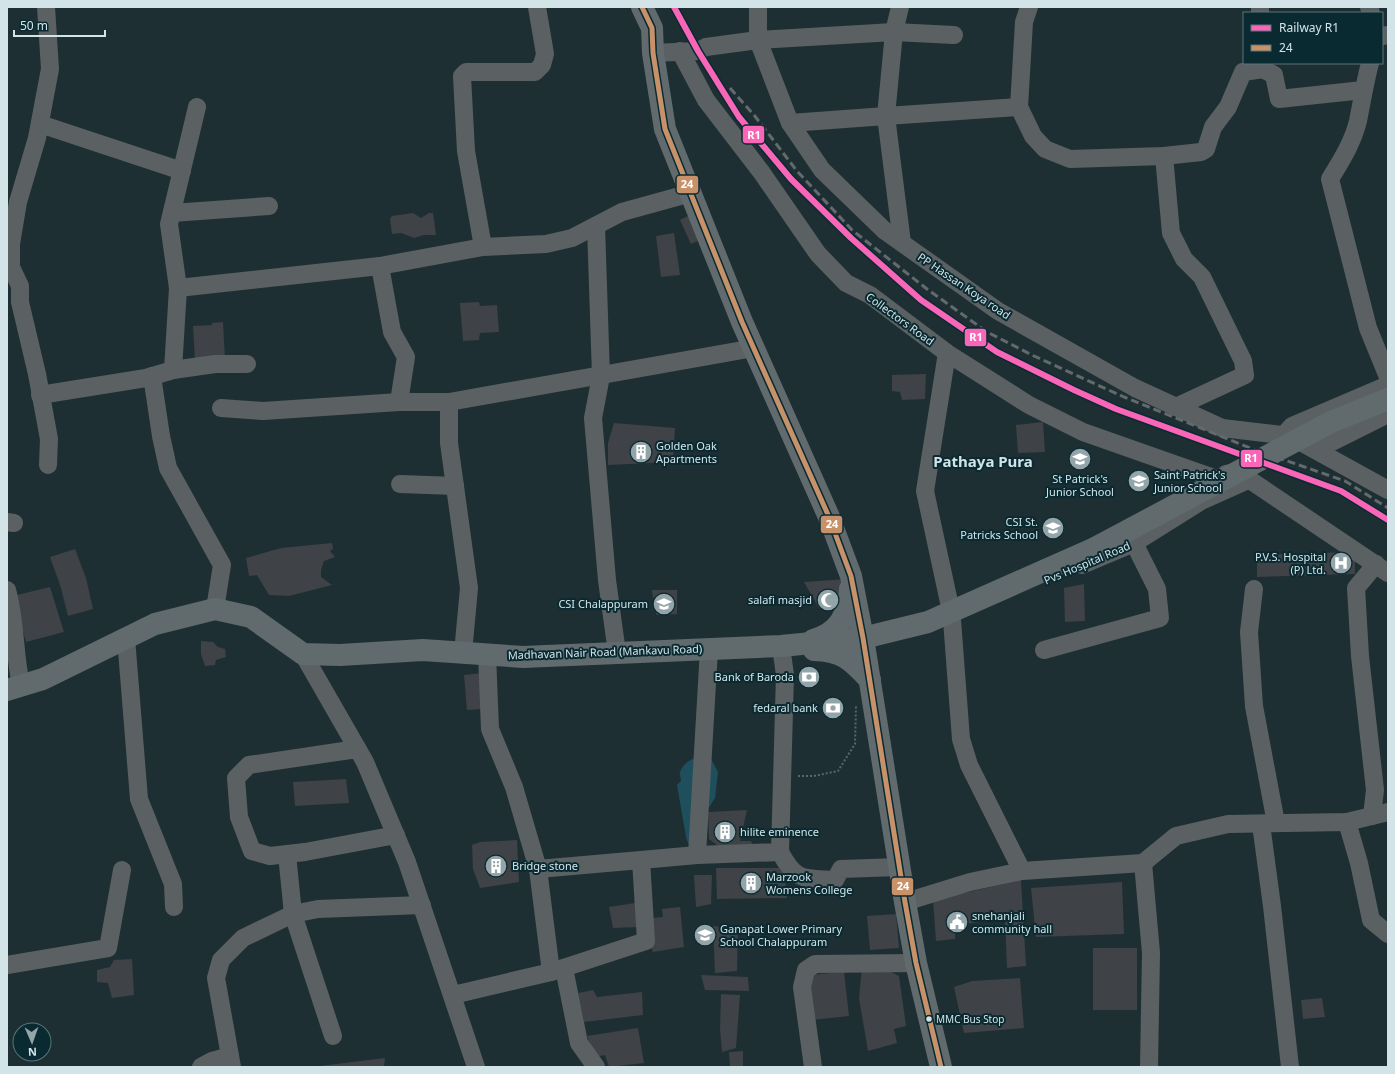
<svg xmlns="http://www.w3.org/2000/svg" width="1395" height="1074" viewBox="0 0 1395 1074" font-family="'Noto Sans',sans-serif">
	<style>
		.green { fill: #1f4f5c }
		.building { fill: #3f4246 }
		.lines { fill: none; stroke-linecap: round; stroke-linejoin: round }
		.path { stroke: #5d6568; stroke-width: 2; stroke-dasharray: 2 2; stroke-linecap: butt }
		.minor { stroke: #5b6163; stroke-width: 18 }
		.major { stroke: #616b6e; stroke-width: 22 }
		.rail { stroke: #626a6d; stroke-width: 3; stroke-dasharray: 8 4; stroke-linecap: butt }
		.major-bridge { stroke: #616b6e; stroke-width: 22 }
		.bus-1-casing { stroke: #0a2a32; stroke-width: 8 }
		.bus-1 { stroke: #c7916a; stroke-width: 5 }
		.rail-1-casing { stroke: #0a2a32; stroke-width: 9 }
		.rail-1 { stroke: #fa66b7; stroke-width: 6 }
		.bus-dot { fill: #d3e4e9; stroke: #0a2a32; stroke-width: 1.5 }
		.labels { text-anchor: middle; stroke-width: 4; stroke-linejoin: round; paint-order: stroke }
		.bus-label { font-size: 10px; fill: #d3e4e9; stroke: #0a2a32; text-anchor: start }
		.street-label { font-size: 11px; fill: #d3e4e9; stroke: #0a2a32 }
		.poi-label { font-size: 11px; fill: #d3e4e9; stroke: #0a2a32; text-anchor: start }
		.district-label { font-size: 15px; font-weight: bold; fill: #d3e4e9; stroke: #0a2a32 }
		.line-badge { stroke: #0a2a32; stroke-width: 1.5 }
		.badge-label { font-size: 11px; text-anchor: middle; font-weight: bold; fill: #fff }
	</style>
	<rect width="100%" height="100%" fill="#1e2f33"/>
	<path class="green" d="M709 755 718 772 715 798 708 809 707 831 693 846 688 843 686 837 677 785 681 781C681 778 679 775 680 772 685 759 697 757 709 755Z"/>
	<g class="building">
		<polygon points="413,213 421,218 429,213 433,213 436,235 424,235 414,238 401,233 392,234 390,219 392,216"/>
		<polygon points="692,214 704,238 691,244 680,220"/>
		<polygon points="674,233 680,275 661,277 656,236"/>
		<polygon points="479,302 480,306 497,305 499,332 480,333 479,340 463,341 460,303"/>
		<polygon points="223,322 225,360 195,362 193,326 212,325 212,323"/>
		<polygon points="926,374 925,399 902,400 900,392 892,391 892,375"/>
		<polygon points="1043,422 1045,452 1018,453 1016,425"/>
		<polygon points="614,423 675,428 673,462 608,465 608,443"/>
		<polygon points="332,543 333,549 330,551 335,557 324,561 321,570 321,577 332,585 289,596 269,595 257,575 249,576 246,558 281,548"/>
		<polygon points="75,549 86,578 93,609 68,616 61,588 50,557"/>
		<polygon points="1355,552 1355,574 1257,577 1257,555"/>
		<polygon points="846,579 836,607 824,609 819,608 804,582"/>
		<polygon points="1084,584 1085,621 1065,622 1064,588"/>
		<polygon points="50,587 64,632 26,642 13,596"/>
		<polygon points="652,590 677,590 677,614 656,615 656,608 668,609 667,598 653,598"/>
		<polygon points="201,641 213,642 218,647 225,649 226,657 216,660 215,665 205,666 201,654"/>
		<polygon points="482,673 483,709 467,710 464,675"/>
		<polygon points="346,779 349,803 295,806 293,782"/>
		<polygon points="747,810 740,841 751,841 755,851 721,848 709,839 708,812"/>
		<polygon points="517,840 519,882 480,888 473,869 472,845 480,842"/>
		<polygon points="716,868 784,868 787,898 717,899"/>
		<polygon points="694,875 712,875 711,904 696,907"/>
		<polygon points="1021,880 1026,966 1007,968 1005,919 955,925 955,939 936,941 933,900"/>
		<polygon points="1122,882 1124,934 1036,937 1031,888"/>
		<polygon points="635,903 639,927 613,928 609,907"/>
		<polygon points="680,907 684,947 653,952 651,947 652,918 663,917 662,909"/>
		<polygon points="896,914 899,948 870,950 867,916"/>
		<polygon points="713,926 738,929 737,971 715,973"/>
		<rect x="1093" y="948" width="44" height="62"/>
		<polygon points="132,959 134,995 112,998 108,983 97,982 97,970 110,967 114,960"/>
		<polygon points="862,967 883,968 899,976 906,1026 894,1029 897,1043 868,1051 859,998"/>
		<polygon points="844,972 849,1016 812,1020 808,975"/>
		<polygon points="701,975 748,977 749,991 705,990"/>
		<polygon points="1020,978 1024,1028 964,1033 954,987 972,981"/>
		<polygon points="593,990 597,997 642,992 643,1015 584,1022 578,993"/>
		<polygon points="721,994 740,995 736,1048 722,1052 720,1029"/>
		<polygon points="1322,998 1325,1017 1303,1019 1301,1000"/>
		<polygon points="638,1028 644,1063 609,1067 605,1055 595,1057 587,1036"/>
		<polygon points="743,1051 743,1067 730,1067 729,1052"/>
		<polygon points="385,1058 384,1067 320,1067 320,1066"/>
	</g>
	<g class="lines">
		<polyline class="path" points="798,776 814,776 838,771 855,744 856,706"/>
		<g class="minor">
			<polyline points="46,7 50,69 37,138 18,202 11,244 11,267 20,286 20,302 37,374 49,439 48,465"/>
			<polyline points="758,7 758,40 790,123 822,170 885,231 998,311 1135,388 1222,428 1290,436 1388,490"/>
			<polyline points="900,7 894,32 886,116 1019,107"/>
			<polyline points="1029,7 1024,22 1019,107 1033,136 1045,149 1070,159 1164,156 1201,152 1206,149 1213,127 1228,107 1243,72 1263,69"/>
			<polyline points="1369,7 1371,13"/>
			<polyline points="1260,13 1260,7"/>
			<polyline points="1382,36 1388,35"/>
			<polyline points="680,51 706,100 762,173 818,254 846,283 870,295 947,353 1029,405 1083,432 1211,477"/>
			<polyline points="653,53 698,51 706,47 758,40 894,32 954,35"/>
			<polyline points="1262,63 1263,69 1274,75 1279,99 1363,90"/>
			<path d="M1370 63C1365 82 1362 101 1358 121 1353 142 1341 161 1330 179L1368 328 1388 377"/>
			<polyline points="790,123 886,116 902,243"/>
			<polyline points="40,124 182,171"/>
			<polyline points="1164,156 1171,233 1184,259 1202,277 1243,361 1245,375 1176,407"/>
			<polyline points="172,213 269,206"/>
			<polyline points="596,226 601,376 593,418 607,580 617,653"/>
			<polyline points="483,247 466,151 462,76 466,72 535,72 542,65 545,54 537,7"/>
			<polyline points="178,288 380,266 483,247 546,244 572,238 622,212 691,193"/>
			<polyline points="947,353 925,491 949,602"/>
			<polyline points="173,370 178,288 169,224 197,107"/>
			<polyline points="152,376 161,436 168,468 222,565 215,609"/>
			<polyline points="40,395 146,378 173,370 215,364 247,364"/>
			<polyline points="399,402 449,402 754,348"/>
			<polyline points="449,402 449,443 469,588 463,653"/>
			<polyline points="221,408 263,411 399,402 406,357 392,332 380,266"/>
			<polyline points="1284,435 1292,426 1388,385"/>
			<polyline points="1316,450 1388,414"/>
			<polyline points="1226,474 1238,472 1388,573"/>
			<polyline points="400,484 455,486"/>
			<polyline points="7,522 14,523"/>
			<polyline points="1082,565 1134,543 1201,501 1248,480"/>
			<polyline points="1254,589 1249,632 1254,706 1276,823"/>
			<path d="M7 590C16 622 14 654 21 685"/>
			<polyline points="952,620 961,739 969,765 1022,871"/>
			<polyline points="126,638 139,799 173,884 174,907"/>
			<polyline points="1044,650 1160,618 1157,589 1134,543"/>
			<polyline points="303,654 365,762 407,862 476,1067"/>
			<polyline points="487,654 490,729 514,787 538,869 551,972"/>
			<polyline points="357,749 249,765 236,778 239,817 252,851 270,856 305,852 396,835"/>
			<polyline points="1372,816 1375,790 1360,656 1356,588 1376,564"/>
			<polyline points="1347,822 1359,863 1371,920 1388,934"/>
			<polyline points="1261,824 1272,906 1290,1067"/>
			<path d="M780 852C796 882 803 878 835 880L841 869 899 867"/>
			<polyline points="697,855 780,852 785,675 781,646"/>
			<polyline points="1143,863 1151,953 1149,1067"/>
			<polyline points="538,869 641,860"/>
			<polyline points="905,902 970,882 1022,871 1143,863 1176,836 1228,824 1347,822 1388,812"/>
			<polyline points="7,965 108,948 122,870"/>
			<polyline points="564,968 579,1043 596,1067"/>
			<polyline points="453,995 551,972 646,941 641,860 697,855 709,649"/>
			<polyline points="333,1036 293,914 318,909 422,905"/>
			<polyline points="201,1067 212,1061 230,1056"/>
			<polyline points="232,1067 216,978 221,960 243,938 293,914 287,854"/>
			<polyline points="813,1067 802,987 806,970 815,964 916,963"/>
		</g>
		<g class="major">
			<polyline points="642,7 652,28 653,53 665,129 742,322 829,517 851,576 863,638 905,902 916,963 941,1067"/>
			<path d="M813 640C839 633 848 615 850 589"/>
			<path d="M814 650C843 651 851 660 870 680"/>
			<polyline points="7,690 43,679 155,624 215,609 251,617 303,654 340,655 423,650 523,657 781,646 863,638 928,622 1095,548"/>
		</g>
		<polyline class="rail" points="730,88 754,115 797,171 852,230 927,289 987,332 1034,356 1124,397 1250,448 1345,481 1388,508"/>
		<polyline class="major-bridge" points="1095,548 1331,422 1388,399"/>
		<g class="bus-1-casing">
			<polyline id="bus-1" points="642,7 652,28 653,53 665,129 742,322 829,517 851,576 863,638 905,902 916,963 941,1067"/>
		</g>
		<use href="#bus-1" class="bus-1"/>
		<g class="rail-1-casing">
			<polyline id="rail-1" points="674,7 698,51 739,117 791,179 851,238 921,300 997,352 1074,390 1116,409 1341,491 1388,520"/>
		</g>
		<use href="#rail-1" class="rail-1"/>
	</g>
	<defs>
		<g id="building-disc" transform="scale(1.15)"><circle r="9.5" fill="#94a5a9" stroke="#0a2a32"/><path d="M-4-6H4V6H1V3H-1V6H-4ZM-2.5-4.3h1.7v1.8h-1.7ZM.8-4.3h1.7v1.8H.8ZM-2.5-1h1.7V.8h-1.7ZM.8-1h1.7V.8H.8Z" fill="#fff"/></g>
		<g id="school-disc" transform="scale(1.15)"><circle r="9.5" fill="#94a5a9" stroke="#0a2a32"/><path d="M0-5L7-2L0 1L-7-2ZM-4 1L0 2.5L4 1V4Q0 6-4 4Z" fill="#fff"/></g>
		<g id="hospital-disc" transform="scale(1.15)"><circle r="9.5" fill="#94a5a9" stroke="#0a2a32"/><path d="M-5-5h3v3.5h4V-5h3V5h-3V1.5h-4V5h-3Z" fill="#fff"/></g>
		<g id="mosque-disc" transform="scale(1.15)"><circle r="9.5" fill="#94a5a9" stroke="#0a2a32"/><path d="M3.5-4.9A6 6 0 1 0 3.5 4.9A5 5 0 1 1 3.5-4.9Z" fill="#fff"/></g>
		<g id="bank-disc" transform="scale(1.15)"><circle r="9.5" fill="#94a5a9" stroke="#0a2a32"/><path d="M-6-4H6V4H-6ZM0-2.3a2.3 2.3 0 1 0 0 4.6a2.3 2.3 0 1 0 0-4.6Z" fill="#fff"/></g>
		<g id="civic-disc" transform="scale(1.15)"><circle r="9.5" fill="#94a5a9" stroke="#0a2a32"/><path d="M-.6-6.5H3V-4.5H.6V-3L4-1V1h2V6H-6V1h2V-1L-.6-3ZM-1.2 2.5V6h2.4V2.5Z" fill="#fff"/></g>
	</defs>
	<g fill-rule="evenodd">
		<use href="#building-disc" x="641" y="452"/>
		<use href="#school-disc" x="1080" y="459"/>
		<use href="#school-disc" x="1139" y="481"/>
		<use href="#school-disc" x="1053" y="528"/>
		<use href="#hospital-disc" x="1341" y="563"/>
		<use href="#mosque-disc" x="828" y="600"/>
		<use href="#school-disc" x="664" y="604"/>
		<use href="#bank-disc" x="809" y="677"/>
		<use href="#bank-disc" x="833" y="708"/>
		<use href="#building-disc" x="725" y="832"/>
		<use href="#building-disc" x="496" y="866"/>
		<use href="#building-disc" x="751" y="883"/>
		<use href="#civic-disc" x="957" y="922"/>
		<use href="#school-disc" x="705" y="935"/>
	</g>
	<circle class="bus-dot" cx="929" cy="1019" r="3.5"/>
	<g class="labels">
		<g class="bus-label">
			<text x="936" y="1023">MMC Bus Stop</text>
		</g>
		<g class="street-label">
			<text transform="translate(964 286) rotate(34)" y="4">PP Hassan Koya road</text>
			<text transform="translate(900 319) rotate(36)" y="4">Collectors Road</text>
			<text transform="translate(1087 563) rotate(-23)" y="4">Pvs Hospital Road</text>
			<text transform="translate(605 652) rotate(-2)" y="4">Madhavan Nair Road (Mankavu Road)</text>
		</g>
		<g class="poi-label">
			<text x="656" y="450">Golden Oak<tspan x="656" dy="13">Apartments</tspan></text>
			<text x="1154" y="479">Saint Patrick's<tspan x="1154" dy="13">Junior School</tspan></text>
			<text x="1080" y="483" text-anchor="middle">St Patrick's<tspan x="1080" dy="13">Junior School</tspan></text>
			<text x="1038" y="526" text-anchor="end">CSI St.<tspan x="1038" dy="13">Patricks School</tspan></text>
			<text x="1326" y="561" text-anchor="end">P.V.S. Hospital<tspan x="1326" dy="13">(P) Ltd.</tspan></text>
			<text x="812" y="604" text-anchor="end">salafi masjid</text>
			<text x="648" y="608" text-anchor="end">CSI Chalappuram</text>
			<text x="794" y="681" text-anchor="end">Bank of Baroda</text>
			<text x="818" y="712" text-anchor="end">fedaral bank</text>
			<text x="740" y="836">hilite eminence</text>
			<text x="512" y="870">Bridge stone</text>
			<text x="766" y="881">Marzook<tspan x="766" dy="13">Womens College</tspan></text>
			<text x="972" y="920">snehanjali<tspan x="972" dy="13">community hall</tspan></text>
			<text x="720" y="933">Ganapat Lower Primary<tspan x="720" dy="13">School Chalappuram</tspan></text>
		</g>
		<g class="district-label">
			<text x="983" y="467">Pathaya Pura</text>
		</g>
	</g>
	<g class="line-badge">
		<rect x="742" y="125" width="23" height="19" rx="4" fill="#fa66b7"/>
		<rect x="676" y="175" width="23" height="19" rx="4" fill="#c7916a"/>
		<rect x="964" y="328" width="23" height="19" rx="4" fill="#fa66b7"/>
		<rect x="1240" y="449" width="23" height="19" rx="4" fill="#fa66b7"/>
		<rect x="820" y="515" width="23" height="19" rx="4" fill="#c7916a"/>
		<rect x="891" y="877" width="23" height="19" rx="4" fill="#c7916a"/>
	</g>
	<g class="badge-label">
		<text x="754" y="139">R1</text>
		<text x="687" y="188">24</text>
		<text x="976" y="341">R1</text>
		<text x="1251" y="462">R1</text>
		<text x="832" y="528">24</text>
		<text x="903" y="890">24</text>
	</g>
	<rect width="1395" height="1074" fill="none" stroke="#d3e4e9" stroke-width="16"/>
	<rect x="1243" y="12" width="140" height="52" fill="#0a2a32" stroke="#5a747b"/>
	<rect x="1251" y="25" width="20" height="6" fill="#fa66b7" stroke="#5a747b"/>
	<text x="1279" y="32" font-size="12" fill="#d3e4e9">Railway R1</text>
	<rect x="1251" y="45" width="20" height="6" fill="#c7916a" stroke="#5a747b"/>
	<text x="1279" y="52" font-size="12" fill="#d3e4e9">24</text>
	<g transform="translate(32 1042) rotate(178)"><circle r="19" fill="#0a2a32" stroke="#5a747b"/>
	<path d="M0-3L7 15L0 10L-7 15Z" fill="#94a5a9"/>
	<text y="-6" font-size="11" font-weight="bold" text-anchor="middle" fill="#d3e4e9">N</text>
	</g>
	<path d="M14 30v6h91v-6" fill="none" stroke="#d3e4e9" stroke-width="2"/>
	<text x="20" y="30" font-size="12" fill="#d3e4e9" stroke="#0a2a32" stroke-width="3" paint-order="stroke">50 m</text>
</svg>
